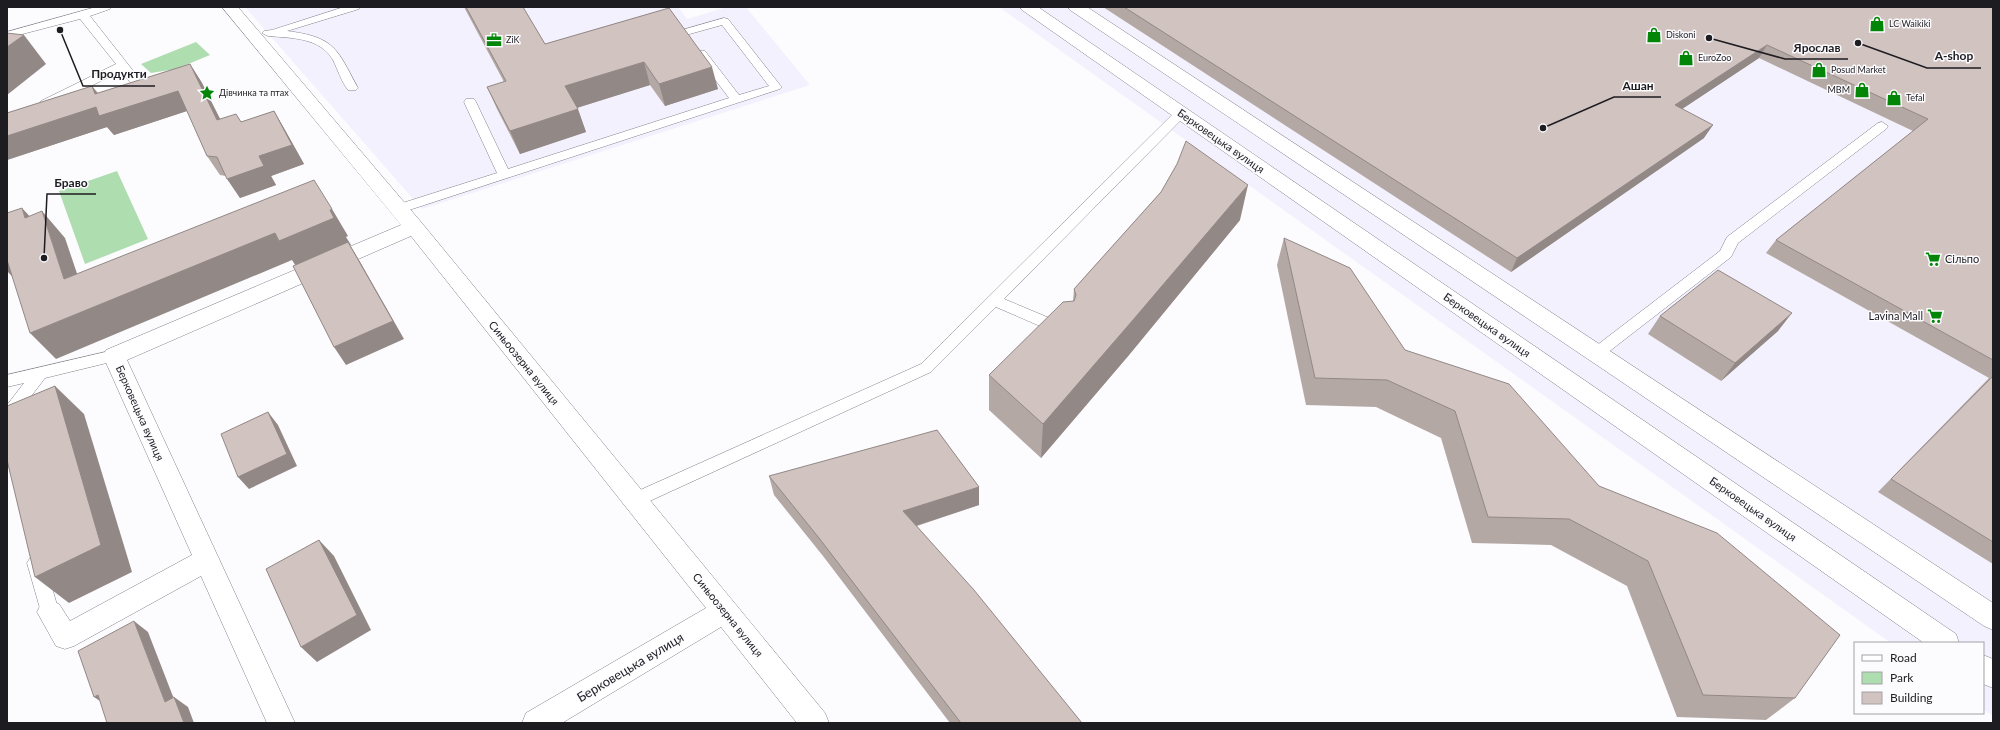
<svg xmlns="http://www.w3.org/2000/svg" width="2000" height="730" viewBox="0 0 2000 730" font-family="Lato,sans-serif">
	<style>
		.built { fill: #f3f1fd }
		.green { fill: #aeddaf }
		.lines { fill: none; stroke-linecap: round; stroke-linejoin: round }
		.service-casing { stroke: #82808b; stroke-width: 1 }
		.minor-casing { stroke: #82808b; stroke-width: 1 }
		.service { fill: #fff; fill-rule: evenodd }
		.minor { fill: #fff; fill-rule: evenodd }
		.wall { fill: #b4a8a5 }
		.shaded-wall { fill: #928886 }
		.building { fill: #d1c3c0; stroke: #928886 }
		.labels { text-anchor: middle; stroke-width: 3; stroke-linejoin: round; paint-order: stroke }
		.far-poi-label { font-size: 9px; fill: #1d1c21; stroke: #fcfbfe; text-anchor: start }
		.street-label { font-size: 11px; fill: #1d1c21; stroke: #fcfbfe }
		.poi-label { font-size: 11px; fill: #1d1c21; stroke: #fcfbfe; text-anchor: start }
		.near-street-label { font-size: 13px; fill: #1d1c21; stroke: #fcfbfe }
		.leader { fill: none; stroke: #1d1c21; stroke-width: 1.5 }
		.callout-dot { fill: #1d1c21; stroke: #fcfbfe; stroke-width: 1.5 }
		.callout-label { font-size: 12px; text-anchor: middle; font-weight: bold; fill: #1d1c21; stroke: #fcfbfe; stroke-width: 3; stroke-linejoin: round; paint-order: stroke }
	</style>
	<rect width="100%" height="100%" fill="#fcfbfe"/>
	<g class="built">
		<polygon points="245,7 678,7 687,19 727,7 746,7 810,85 422,209"/>
		<polygon points="999,7 1993,7 1993,716 1983,709 1983,643 1891,643"/>
	</g>
	<g class="green">
		<polygon points="196,42 210,55 176,69 151,73 141,64"/>
		<polygon points="117,171 148,239 85,264 59,191"/>
	</g>
	<g class="lines">
		<g class="service-casing">
			<g id="service">
				<polygon points="96,7 111,7 110,9 90,16 149,91 147,93 139,93 121,71 49,107 41,107 39,104 41,101 116,64 80,19 7,38 7,32"/>
				<path d="M344 7H360L359 9 287 31C335 37 337 49 358 88L356 90H348C341 81 338 70 333 60 320 37 290 38 268 36L262 33 264 31 272 30Z"/>
				<polygon points="724,18 728,19 780,85 782,87 780,89 403,212 393,212 391,209 393,206 497,173 464,102 466,99 474,99 476,102 508,169 729,98 695,53 697,51 705,51 739,95 769,86 722,25 686,35 680,32 682,30"/>
				<polygon points="1181,109 1185,110 1187,113 1185,116 1004,299 1066,325 1068,329 1066,333 1061,334 1056,333 996,307 931,372 641,505 635,507 629,505 627,500 629,495 921,364 1177,110"/>
				<polygon points="1882,122 1888,126 1886,129 1738,243 1731,257 1602,357 1597,359 1592,357 1590,353 1592,349 1720,251 1727,237 1878,123"/>
				<polygon points="114,350 119,352 121,356 119,360 45,378 13,420 7,422 7,405 24,383 7,387 7,375"/>
				<polygon points="36,555 42,558 45,563 59,612 56,618 50,620 44,618 41,612 27,563 30,558"/>
			</g>
		</g>
		<g class="minor-casing">
			<g id="minor">
				<polygon points="222,7 238,7 421,222 825,713 829,723 797,723 721,627 562,723 522,723 526,713 706,608 411,236 127,360 295,723 267,723 201,576 74,646 65,649 56,646 37,612 41,604 50,600 59,604 70,621 192,555 103,356 106,350 401,225"/>
				<polygon points="1020,7 1038,7 1956,634 1959,643 1924,643 1022,10"/>
				<polygon points="1068,7 1087,7 1993,603 1993,630 1984,626 1070,10"/>
				<polygon points="1983,655 1993,659 1993,688 1983,684"/>
			</g>
		</g>
		<use href="#service" class="service"/>
		<use href="#minor" class="minor"/>
	</g>
	<g class="wall">
		<polygon points="464,7 523,7 545,44 669,8 718,89 665,106 650,85 577,108 586,132 520,154 497,109 487,87 504,82"/>
		<polygon points="1103,7 1993,7 1993,564 1878,492 1989,378 1766,253 1776,240 1913,131 1759,58 1682,109 1704,138 1511,272"/>
		<polygon points="190,64 202,83 220,119 241,122 274,111 285,130 304,164 271,176 276,185 240,198 226,176 220,175 207,156 187,111 114,135 107,127 7,160 7,113 92,86 98,93"/>
		<polygon points="1161,192 1240,220 1129,355 1041,458 989,410 989,375 1073,301 1074,289"/>
		<polygon points="1284,238 1405,350 1599,486 1795,698 1766,720 1677,717 1627,586 1551,545 1472,543 1441,438 1376,407 1306,405 1277,265"/>
		<polygon points="1660,316 1778,331 1721,381 1648,334"/>
		<polygon points="769,476 979,487 979,505 917,526 1082,723 950,723 823,556 774,495"/>
	</g>
	<g class="shaded-wall">
		<polygon points="24,35 46,64 7,95 7,47"/>
		<polygon points="1767,45 1759,58 1667,119 1675,105"/>
		<polygon points="644,62 650,85 573,109 565,86"/>
		<polygon points="190,64 202,83 230,139 217,120"/>
		<polygon points="712,67 718,89 665,106 659,84"/>
		<polygon points="92,86 106,105 178,91 190,110 114,135 107,127 7,160 7,136 96,107 95,94"/>
		<polygon points="578,109 586,132 520,154 510,131"/>
		<polygon points="274,111 285,130 304,164 271,176 276,185 240,198 227,179"/>
		<polygon points="1713,125 1704,138 1511,272 1517,258"/>
		<polygon points="1248,185 1240,220 1129,355 1041,458 1043,424"/>
		<polygon points="22,208 46,234 25,218"/>
		<polygon points="332,209 348,236 346,237 351,245 350,245 359,260 404,339 346,365 334,347 297,268 292,260 56,359 30,333"/>
		<polygon points="42,211 65,238 88,306 64,279"/>
		<polygon points="7,260 25,290 7,271"/>
		<polygon points="1792,313 1778,331 1721,381 1735,363"/>
		<polygon points="55,386 84,414 132,572 69,603 35,577"/>
		<polygon points="268,412 278,425 297,466 249,489 238,477"/>
		<polygon points="979,487 979,505 906,529 903,511"/>
		<polygon points="319,540 334,556 371,630 317,662 301,647"/>
		<polygon points="134,621 148,632 179,712 165,702"/>
		<polygon points="98,695 109,707 94,697"/>
		<polygon points="174,697 188,707 194,723 184,723"/>
	</g>
	<g class="building">
		<polygon points="466,7 523,7 545,44 669,8 712,67 659,84 644,62 565,86 578,109 510,131 487,87 506,81"/>
		<polygon points="1124,7 1993,7 1993,360 1776,240 1928,119 1767,45 1675,105 1713,125 1517,258"/>
		<polygon points="7,33 24,35 7,47"/>
		<polygon points="190,64 217,120 236,114 241,122 274,111 292,145 259,156 264,166 227,179 217,157 207,156 178,91 99,116 96,107 7,136 7,113 92,86 95,94"/>
		<polygon points="1186,141 1248,185 1133,320 1043,424 989,375 1063,302 1074,301 1076,295 1074,289 1161,192 1177,164"/>
		<polygon points="314,180 332,209 330,210 334,218 279,241 275,233 30,333 7,260 7,213 22,208 25,218 42,211 64,279"/>
		<polygon points="1284,238 1350,268 1405,350 1509,384 1599,486 1717,533 1840,635 1795,698 1703,695 1648,561 1569,519 1488,517 1455,411 1387,380 1315,378"/>
		<polygon points="348,242 393,321 334,347 293,266"/>
		<polygon points="1718,270 1792,313 1735,363 1660,316"/>
		<polygon points="1993,376 1993,542 1891,479"/>
		<polygon points="55,386 101,545 35,577 7,460 7,406"/>
		<polygon points="268,412 287,454 238,477 221,434"/>
		<polygon points="937,430 979,487 903,511 974,590 1082,723 961,723 819,538 769,476"/>
		<polygon points="319,540 357,615 301,647 266,569"/>
		<polygon points="134,621 165,702 174,697 184,723 107,723 98,695 94,697 78,651"/>
	</g>
	<defs>
		<g id="shop-bare" transform="scale(1.2)"><path d="M-5-2.5h2.3a2.7 3.5 0 0 1 5.4 0H5L5.5 6h-11ZM-1.5-2.5h3a1.5 2.3 0 0 0-3 0Z" fill="#038607" stroke="#fcfbfe" stroke-width="2.5" paint-order="stroke"/></g>
		<g id="office-bare" transform="scale(1.2)"><path d="M-6-3h4V-5.5h4V-3h4V5H-6ZM-1-4.5V-3h2v-1.5ZM-6 0V1H6V0Z" fill="#038607" stroke="#fcfbfe" stroke-width="2.5" paint-order="stroke"/></g>
		<g id="sight-bare" transform="scale(1.2)"><path d="M0-6L1.8-2.2L6-1.7L2.9 1.2L3.7 5.4L0 3.3L-3.7 5.4L-2.9 1.2L-6-1.7L-1.8-2.2Z" fill="#038607" stroke="#fcfbfe" stroke-width="2.5" paint-order="stroke"/></g>
		<g id="supermarket-bare" transform="scale(1.2)"><path d="M-6-5.5h2.5l.6 2H6L4.5 2H-2.5L-4.4-4H-6ZM-1.5 3.2a1.3 1.3 0 1 0 .1 0ZM3 3.2a1.3 1.3 0 1 0 .1 0Z" fill="#038607" stroke="#fcfbfe" stroke-width="2.5" paint-order="stroke"/></g>
	</defs>
	<g fill-rule="evenodd">
		<use href="#shop-bare" x="1877" y="24"/>
		<use href="#shop-bare" x="1654" y="35"/>
		<use href="#office-bare" x="494" y="40"/>
		<use href="#shop-bare" x="1686" y="58"/>
		<use href="#shop-bare" x="1819" y="70"/>
		<use href="#shop-bare" x="1862" y="90"/>
		<use href="#sight-bare" x="207" y="93"/>
		<use href="#shop-bare" x="1894" y="98"/>
		<use href="#supermarket-bare" x="1933" y="259"/>
		<use href="#supermarket-bare" x="1935" y="316"/>
	</g>
	<g class="labels">
		<g class="far-poi-label">
			<text x="1889" y="27">LC Waikiki</text>
			<text x="1666" y="38">Diskoni</text>
			<text x="506" y="43">ZiK</text>
			<text x="1698" y="61">EuroZoo</text>
			<text x="1831" y="73">Posud Market</text>
			<text x="1850" y="93" text-anchor="end">MBM</text>
			<text x="219" y="96">Дівчинка та птах</text>
			<text x="1906" y="101">Tefal</text>
		</g>
		<g class="street-label">
			<text transform="translate(1221 141) rotate(35)" y="4">Берковецька вулиця</text>
			<text transform="translate(1487 325) rotate(35)" y="4">Берковецька вулиця</text>
			<text transform="translate(524 363) rotate(51)" y="4">Синьоозерна вулиця</text>
			<text transform="translate(140 413) rotate(66)" y="4">Берковецька вулиця</text>
			<text transform="translate(1753 509) rotate(35)" y="4">Берковецька вулиця</text>
			<text transform="translate(728 615) rotate(51)" y="4">Синьоозерна вулиця</text>
		</g>
		<g class="poi-label">
			<text x="1945" y="263">Сільпо</text>
			<text x="1923" y="320" text-anchor="end">Lavina Mall</text>
		</g>
		<g class="near-street-label">
			<text transform="translate(630 667) rotate(-31)" y="5">Берковецька вулиця</text>
		</g>
	</g>
	<path class="leader" d="M1709 38L1785 59H1848M1858 43L1927 68H1981M60 30L83 86H155M1543 128L1614 97H1661M44 258L47 194H96"/>
	<g class="callout-dot">
		<circle cx="1709" cy="38" r="4"/>
		<circle cx="1858" cy="43" r="4"/>
		<circle cx="60" cy="30" r="4"/>
		<circle cx="1543" cy="128" r="4"/>
		<circle cx="44" cy="258" r="4"/>
	</g>
	<g class="callout-label">
		<text x="1817" y="52">Ярослав</text>
		<text x="1954" y="60">A-shop</text>
		<text x="119" y="78">Продукти</text>
		<text x="1638" y="90">Ашан</text>
		<text x="71" y="187">Браво</text>
	</g>
	<rect width="2000" height="730" fill="none" stroke="#1d1c21" stroke-width="16"/>
	<rect x="1854" y="642" width="130" height="72" fill="#fcfbfe" stroke="#a3a2a6"/>
	<rect x="1862" y="655" width="20" height="6" fill="#ffffff" stroke="#a3a2a6"/>
	<text x="1890" y="662" font-size="12" fill="#1d1c21">Road</text>
	<rect x="1862" y="672" width="20" height="12" fill="#aeddaf" stroke="#a3a2a6"/>
	<text x="1890" y="682" font-size="12" fill="#1d1c21">Park</text>
	<rect x="1862" y="692" width="20" height="12" fill="#d1c3c0" stroke="#a3a2a6"/>
	<text x="1890" y="702" font-size="12" fill="#1d1c21">Building</text>
</svg>
